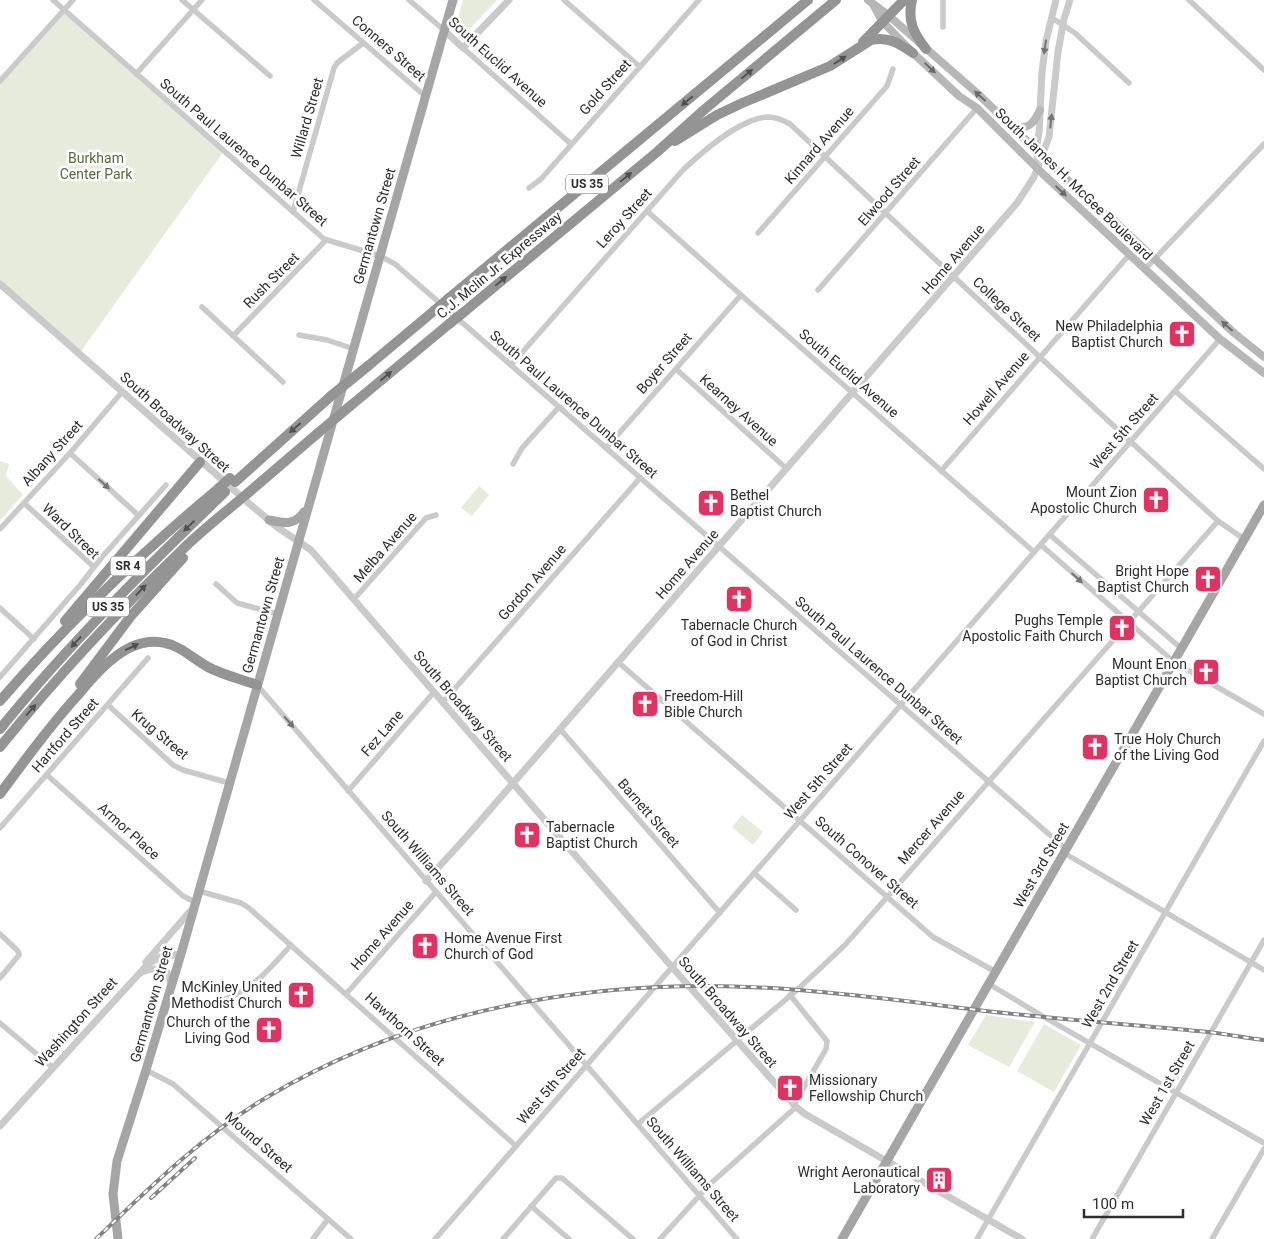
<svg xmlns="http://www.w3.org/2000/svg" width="1264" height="1239" viewBox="0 0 1264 1239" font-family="Roboto,sans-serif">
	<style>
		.green { fill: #e7ebdb }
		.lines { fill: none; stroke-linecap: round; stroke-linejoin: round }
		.minor { stroke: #cacaca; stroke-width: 5.5 }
		.tertiary { stroke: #cacaca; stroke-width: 7 }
		.secondary { stroke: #b7b7b7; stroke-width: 8 }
		.primary { stroke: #a5a5a5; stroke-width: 9 }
		.motorway { stroke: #949494; stroke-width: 10 }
		.rail-casing { stroke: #828282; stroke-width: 4 }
		.rail { stroke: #fff; stroke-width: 2; stroke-dasharray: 5.5; stroke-linecap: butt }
		.motorway-bridge { stroke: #949494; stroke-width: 10 }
		.oneway { fill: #747474 }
		.oneway2 { fill: #515151 }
		.oneway3 { fill: #6b6b6b }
		.labels { text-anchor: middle; stroke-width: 5; stroke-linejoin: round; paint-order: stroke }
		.shield { fill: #fff; stroke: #6c6c6c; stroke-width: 1 }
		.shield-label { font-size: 12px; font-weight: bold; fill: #2d2d2d }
		.street-label { font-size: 14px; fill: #2d2d2d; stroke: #fff }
		.park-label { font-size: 14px; fill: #59683c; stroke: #fff }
		.poi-label { font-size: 14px; fill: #2d2d2d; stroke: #fff; text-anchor: end }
	</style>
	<rect width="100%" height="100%" fill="#fff"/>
	<g class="green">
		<polygon points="463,0 497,0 463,36 455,29"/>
		<polygon points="64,10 224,151 79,354 0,284 0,81"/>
		<polygon points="0,461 9,464 6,476 23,495 0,520"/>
		<polygon points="479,486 489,495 472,516 461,508"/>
		<polygon points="742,815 763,832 753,845 732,827"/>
		<polygon points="986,1015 1035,1022 1009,1067 968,1045"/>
		<polygon points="1044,1024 1081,1045 1054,1092 1017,1071"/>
	</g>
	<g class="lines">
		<g class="minor">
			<polyline points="53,0 324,239 380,256 395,264 1066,849"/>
			<polyline points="182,0 270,76"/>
			<polyline points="314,0 425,96"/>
			<polyline points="409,0 445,31"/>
			<polyline points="564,0 640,67"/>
			<polyline points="1189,0 1264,70"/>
			<polyline points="1052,18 1075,33 1129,83"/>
			<polyline points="943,27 943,0"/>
			<polyline points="463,48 571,144"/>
			<polyline points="136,74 202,0"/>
			<polyline points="0,81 73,0"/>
			<polyline points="529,188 541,179 699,0"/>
			<polyline points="647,211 741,295 1034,552"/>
			<polyline points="293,212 334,68 337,63 363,43"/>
			<polyline points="758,233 887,86 893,69"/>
			<polyline points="1145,269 1264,144"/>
			<polyline points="818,290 977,108"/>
			<polyline points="202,307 283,382"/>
			<polyline points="299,335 327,340 354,349"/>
			<polyline points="233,336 326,240"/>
			<path d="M511 365 683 170C702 152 741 118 768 117 777 117 783 120 790 124L1131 442 1218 521 1244 539"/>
			<polyline points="676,369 787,469"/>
			<polyline points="1175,391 1264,469"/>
			<polyline points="606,448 741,295"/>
			<polyline points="70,453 138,515"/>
			<polyline points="513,464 522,448 559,407"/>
			<polyline points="941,471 1130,254"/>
			<polyline points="24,503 94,567"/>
			<polyline points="0,529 70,453 122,392"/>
			<polyline points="1050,535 1182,649"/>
			<polyline points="1041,545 1174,662 1264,714"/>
			<polyline points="216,584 237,603 278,614"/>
			<polyline points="354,599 426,518 436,515"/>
			<polyline points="0,608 34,639"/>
			<polyline points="618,662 933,937 996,972"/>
			<polyline points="0,677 81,584 102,557 166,485"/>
			<polyline points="257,685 737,1239"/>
			<polyline points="443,702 640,478"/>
			<polyline points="108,705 173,765 183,770 229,783"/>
			<polyline points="560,729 720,913"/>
			<polyline points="47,775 183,896 195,902"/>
			<polyline points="348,791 434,692"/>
			<polyline points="0,828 148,658"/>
			<polyline points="1064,853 1264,970"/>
			<polyline points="754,873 796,910"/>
			<polyline points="199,891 241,903 249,908 516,1146"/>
			<polyline points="0,934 18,951 19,955 0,978"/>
			<polyline points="989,984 1044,1017 1264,1143"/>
			<polyline points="346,994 436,892"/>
			<polyline points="790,995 827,1041 826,1049 794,1105"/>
			<path d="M168 998C229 1014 253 988 291 945"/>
			<polyline points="0,1023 52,1067"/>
			<polyline points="146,1070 173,1084 351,1239"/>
			<polyline points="638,1124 797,990 845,945 1218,521"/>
			<polyline points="531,1206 569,1239"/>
			<polyline points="313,1239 328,1219"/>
			<polyline points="435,1239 1220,339"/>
			<polyline points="503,1239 556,1178 562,1178 633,1239"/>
			<polyline points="660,1239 709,1185 796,1107"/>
			<polyline points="977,1239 1264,741"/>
			<polyline points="1092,1239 1264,940"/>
			<polyline points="1212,1239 1264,1149"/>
		</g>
		<g class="tertiary">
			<polyline points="445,31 463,48 509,0"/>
			<polyline points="1038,165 1036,149 1039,133 1042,72 1046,41 1056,0"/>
			<polyline points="0,284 252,506 277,527 311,550 672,967 796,1107 805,1114 1022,1239"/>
			<polyline points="426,881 468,835 1017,203 1034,177 1049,137 1058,52 1064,19 1070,0"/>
			<polyline points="146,962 193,908"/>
			<path d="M140 973C150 968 157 968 167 972L171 984"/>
			<polyline points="0,1126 148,964 160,957 181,954"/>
		</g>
		<g class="secondary">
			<polyline points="868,0 888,15 978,94 1099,210 1112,219 1234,333 1264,357"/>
			<polyline points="874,6 882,21 913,53 959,96 977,108 1042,173 1220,339 1264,373"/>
			<path d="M1012 126C1028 131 1034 123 1040 110"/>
		</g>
		<g class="primary">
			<path d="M269 520C284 523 294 526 304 512"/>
			<polyline points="118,1239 113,1194 117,1161 146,1070 181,954 453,0"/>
			<polyline points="842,1239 1264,505"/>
		</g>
		<g class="motorway">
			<path d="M912 0C907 21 914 34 926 49"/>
			<polyline points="863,42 904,0"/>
			<path d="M675 141 717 115 740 104 830 66 871 40C888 36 900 44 913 53"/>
			<polyline points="449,298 808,0"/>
			<polyline points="464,312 657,152 705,109 836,0"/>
			<polyline points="368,366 435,310"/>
			<polyline points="349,407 449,324"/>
			<polyline points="235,482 331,396"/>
			<polyline points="248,493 318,433"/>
			<polyline points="65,621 200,462"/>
			<polyline points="80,684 131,616 183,558"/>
			<path d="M0 701C67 623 140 554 219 488"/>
			<path d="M0 729C69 644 146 568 225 492"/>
			<path d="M0 747C56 678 117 612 181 551 198 534 217 519 236 503"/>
			<path d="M0 794C25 760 50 726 78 695 93 677 110 657 131 647 142 642 153 640 165 643 181 646 193 659 208 667 223 675 241 679 257 685"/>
		</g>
		<g class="rail-casing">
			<g id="rail">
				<polyline points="151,1198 195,1158"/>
				<path d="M96 1239C150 1187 204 1134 269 1096 427 1002 617 975 799 990 861 995 923 1003 985 1011 1059 1019 1134 1025 1208 1032 1227 1034 1245 1038 1264 1040"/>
			</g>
		</g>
		<use href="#rail" class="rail"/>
		<g class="motorway-bridge">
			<polyline points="435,310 449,298"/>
			<polyline points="449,324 464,312"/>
			<polyline points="331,396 368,366"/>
			<polyline points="318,433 349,407"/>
			<polyline points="219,488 230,478"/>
			<polyline points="236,503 248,493"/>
		</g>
	</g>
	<defs><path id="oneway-solid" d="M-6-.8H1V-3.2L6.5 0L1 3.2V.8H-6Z" transform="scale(1.25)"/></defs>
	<g class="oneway">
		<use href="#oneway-solid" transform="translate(1045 47) rotate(98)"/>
		<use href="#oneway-solid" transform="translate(1051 121) rotate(-84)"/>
		<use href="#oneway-solid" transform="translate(104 484) rotate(42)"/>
		<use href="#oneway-solid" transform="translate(1077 578) rotate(42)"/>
		<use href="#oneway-solid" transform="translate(289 722) rotate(49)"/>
	</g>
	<g class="oneway2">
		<use href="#oneway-solid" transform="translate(840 60) rotate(-32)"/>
		<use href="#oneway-solid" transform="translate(747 74) rotate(-40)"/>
		<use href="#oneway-solid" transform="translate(687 101) rotate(140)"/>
		<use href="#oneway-solid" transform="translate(626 177) rotate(-39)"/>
		<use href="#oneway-solid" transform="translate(501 281) rotate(-40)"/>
		<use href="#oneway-solid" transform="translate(386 376) rotate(-40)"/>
		<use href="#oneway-solid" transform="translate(295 428) rotate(139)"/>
		<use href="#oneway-solid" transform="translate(189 526) rotate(136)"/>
		<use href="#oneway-solid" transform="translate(141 590) rotate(-46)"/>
		<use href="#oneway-solid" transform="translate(76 642) rotate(133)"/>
		<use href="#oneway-solid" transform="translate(132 647) rotate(-25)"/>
		<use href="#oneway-solid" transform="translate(31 710) rotate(-49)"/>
	</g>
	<g class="oneway3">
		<use href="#oneway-solid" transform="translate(930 68) rotate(43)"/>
		<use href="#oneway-solid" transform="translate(980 96) rotate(-138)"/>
		<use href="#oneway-solid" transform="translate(1061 191) rotate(43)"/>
		<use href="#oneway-solid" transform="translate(1227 326) rotate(-138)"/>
	</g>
	<defs>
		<g id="church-square" transform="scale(1.4375)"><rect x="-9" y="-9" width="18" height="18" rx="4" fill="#e03363" stroke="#fff"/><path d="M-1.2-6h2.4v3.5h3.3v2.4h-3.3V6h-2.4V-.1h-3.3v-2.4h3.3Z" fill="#fff"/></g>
		<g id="building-square" transform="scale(1.4375)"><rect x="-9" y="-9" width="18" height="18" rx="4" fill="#e03363" stroke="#fff"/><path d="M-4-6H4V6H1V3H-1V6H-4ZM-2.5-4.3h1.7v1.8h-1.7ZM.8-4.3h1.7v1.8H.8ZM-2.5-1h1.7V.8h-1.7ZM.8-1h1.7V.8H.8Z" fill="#fff"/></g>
	</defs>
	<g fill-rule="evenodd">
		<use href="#church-square" x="1182" y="334"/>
		<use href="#church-square" x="1156" y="500"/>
		<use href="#church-square" x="711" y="503"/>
		<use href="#church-square" x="1208" y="579"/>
		<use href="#church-square" x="739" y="599"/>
		<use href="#church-square" x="1122" y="628"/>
		<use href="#church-square" x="1206" y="672"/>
		<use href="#church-square" x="645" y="704"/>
		<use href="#church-square" x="1095" y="747"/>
		<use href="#church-square" x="527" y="835"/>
		<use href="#church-square" x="425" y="946"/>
		<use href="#church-square" x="301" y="995"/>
		<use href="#church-square" x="269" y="1030"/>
		<use href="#church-square" x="790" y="1088"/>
		<use href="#building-square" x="939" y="1180"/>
	</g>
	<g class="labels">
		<g class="shield">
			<rect x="566" y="174.5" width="42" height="19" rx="4"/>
			<rect x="110.5" y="556.5" width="35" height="19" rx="4"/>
			<rect x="87" y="597.5" width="42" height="19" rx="4"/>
		</g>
		<g class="shield-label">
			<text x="587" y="188">US 35</text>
			<text x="128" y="570">SR 4</text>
			<text x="108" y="611">US 35</text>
		</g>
		<g class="street-label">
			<text transform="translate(389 48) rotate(41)" y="5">Conners Street</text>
			<text transform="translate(498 62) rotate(42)" y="5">South Euclid Avenue</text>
			<text transform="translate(605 87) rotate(-48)" y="5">Gold Street</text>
			<text transform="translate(307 118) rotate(-74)" y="5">Willard Street</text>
			<text transform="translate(819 145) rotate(-49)" y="5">Kinnard Avenue</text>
			<text transform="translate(244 152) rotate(41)" y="5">South Paul Laurence Dunbar Street</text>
			<text transform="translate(1074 184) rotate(44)" y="5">South James H. McGee Boulevard</text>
			<text transform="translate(889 191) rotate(-49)" y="5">Elwood Street</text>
			<text transform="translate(624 218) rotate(-48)" y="5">Leroy Street</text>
			<text transform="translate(374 226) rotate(-74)" y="5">Germantown Street</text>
			<text transform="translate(953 259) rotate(-49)" y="5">Home Avenue</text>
			<text transform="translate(499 265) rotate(-40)" y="5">C.J. Mclin Jr. Expressway</text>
			<text transform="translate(271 280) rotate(-45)" y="5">Rush Street</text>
			<text transform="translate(1007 309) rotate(43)" y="5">College Street</text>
			<text transform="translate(664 363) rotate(-49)" y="5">Boyer Street</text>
			<text transform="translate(849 373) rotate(41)" y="5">South Euclid Avenue</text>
			<text transform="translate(996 388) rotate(-49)" y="5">Howell Avenue</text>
			<text transform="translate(574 404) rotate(41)" y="5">South Paul Laurence Dunbar Street</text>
			<text transform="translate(739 410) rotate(42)" y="5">Kearney Avenue</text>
			<text transform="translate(175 422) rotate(42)" y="5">South Broadway Street</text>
			<text transform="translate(1124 431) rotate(-49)" y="5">West 5th Street</text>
			<text transform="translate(52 453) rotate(-48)" y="5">Albany Street</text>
			<text transform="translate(71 531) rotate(44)" y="5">Ward Street</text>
			<text transform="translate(385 547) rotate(-49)" y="5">Melba Avenue</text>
			<text transform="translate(687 564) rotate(-49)" y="5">Home Avenue</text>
			<text transform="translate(532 582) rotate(-49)" y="5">Gordon Avenue</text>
			<text transform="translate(263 615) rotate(-74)" y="5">Germantown Street</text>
			<text transform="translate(879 670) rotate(41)" y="5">South Paul Laurence Dunbar Street</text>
			<text transform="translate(463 706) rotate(49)" y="5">South Broadway Street</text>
			<text transform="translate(382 733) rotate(-49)" y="5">Fez Lane</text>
			<text transform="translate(160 734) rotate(40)" y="5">Krug Street</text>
			<text transform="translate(65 735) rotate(-49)" y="5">Hartford Street</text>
			<text transform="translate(818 781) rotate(-49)" y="5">West 5th Street</text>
			<text transform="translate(649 813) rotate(49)" y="5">Barnett Street</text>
			<text transform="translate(931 827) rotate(-49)" y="5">Mercer Avenue</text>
			<text transform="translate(129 831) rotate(42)" y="5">Armor Place</text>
			<text transform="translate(867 862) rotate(41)" y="5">South Conover Street</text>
			<text transform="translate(428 863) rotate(49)" y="5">South Williams Street</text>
			<text transform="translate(1041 865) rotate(-60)" y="5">West 3rd Street</text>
			<text transform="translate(382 935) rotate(-49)" y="5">Home Avenue</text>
			<text transform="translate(1110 984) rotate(-60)" y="5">West 2nd Street</text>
			<text transform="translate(151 1004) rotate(-74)" y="5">Germantown Street</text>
			<text transform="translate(728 1012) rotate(49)" y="5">South Broadway Street</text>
			<text transform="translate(76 1022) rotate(-48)" y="5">Washington Street</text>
			<text transform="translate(405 1029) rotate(42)" y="5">Hawthorn Street</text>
			<text transform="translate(1167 1083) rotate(-60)" y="5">West 1st Street</text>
			<text transform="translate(551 1086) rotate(-49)" y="5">West 5th Street</text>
			<text transform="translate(259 1142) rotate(41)" y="5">Mound Street</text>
			<text transform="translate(693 1169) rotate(49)" y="5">South Williams Street</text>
		</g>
		<g class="park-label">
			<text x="96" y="163">Burkham<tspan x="96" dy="16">Center Park</tspan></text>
		</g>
		<g class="poi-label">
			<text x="1163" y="331">New Philadelphia<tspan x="1163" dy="16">Baptist Church</tspan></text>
			<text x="1137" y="497">Mount Zion<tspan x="1137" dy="16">Apostolic Church</tspan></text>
			<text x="730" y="500" text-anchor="start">Bethel<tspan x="730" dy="16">Baptist Church</tspan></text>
			<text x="1189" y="576">Bright Hope<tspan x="1189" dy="16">Baptist Church</tspan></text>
			<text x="1103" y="625">Pughs Temple<tspan x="1103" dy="16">Apostolic Faith Church</tspan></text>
			<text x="739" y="630" text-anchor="middle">Tabernacle Church<tspan x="739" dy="16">of God in Christ</tspan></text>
			<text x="1187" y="669">Mount Enon<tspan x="1187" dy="16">Baptist Church</tspan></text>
			<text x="664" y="701" text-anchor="start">Freedom-Hill<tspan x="664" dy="16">Bible Church</tspan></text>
			<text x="1114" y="744" text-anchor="start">True Holy Church<tspan x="1114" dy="16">of the Living God</tspan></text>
			<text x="546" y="832" text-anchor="start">Tabernacle<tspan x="546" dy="16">Baptist Church</tspan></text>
			<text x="444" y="943" text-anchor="start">Home Avenue First<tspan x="444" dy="16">Church of God</tspan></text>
			<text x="282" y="992">McKinley United<tspan x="282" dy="16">Methodist Church</tspan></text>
			<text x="250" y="1027">Church of the<tspan x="250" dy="16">Living God</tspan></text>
			<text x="809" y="1085" text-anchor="start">Missionary<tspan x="809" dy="16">Fellowship Church</tspan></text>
			<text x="920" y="1177">Wright Aeronautical<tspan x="920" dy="16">Laboratory</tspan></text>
		</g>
	</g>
	<path d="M1084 1209v8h99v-8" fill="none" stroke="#2d2d2d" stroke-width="2.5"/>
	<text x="1092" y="1209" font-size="15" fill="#2d2d2d" stroke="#ffffff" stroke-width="4" paint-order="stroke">100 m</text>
</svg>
